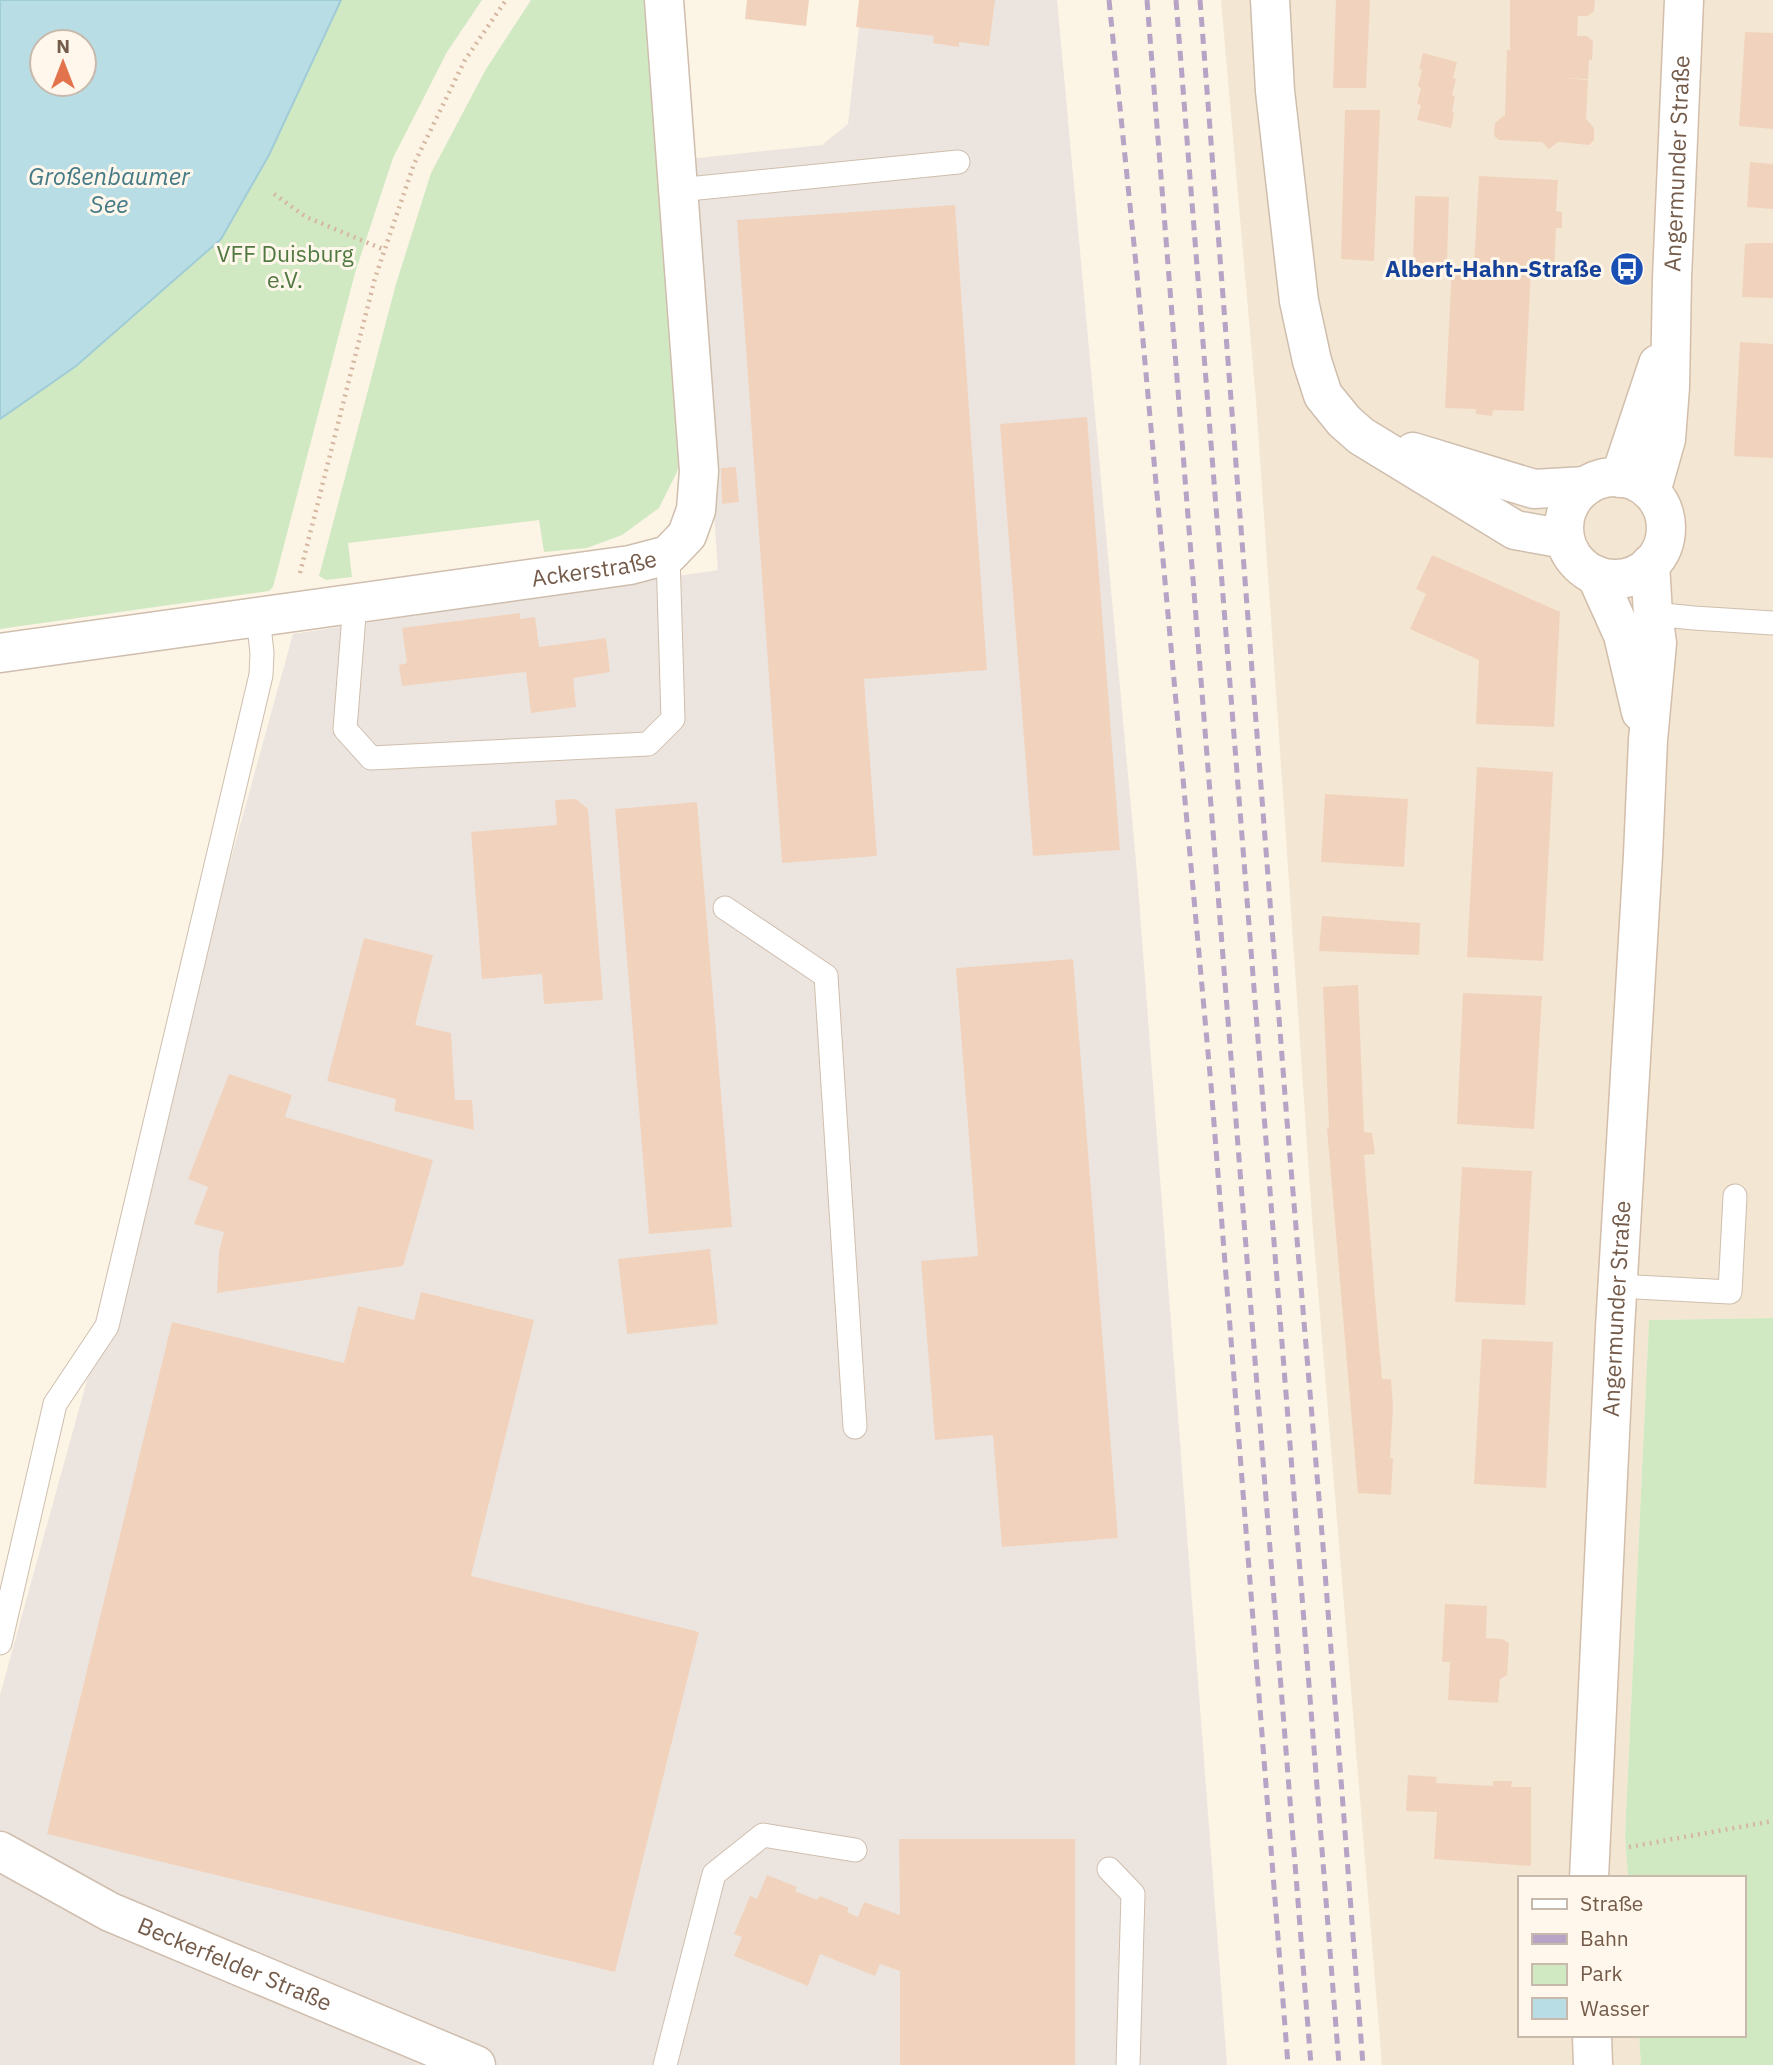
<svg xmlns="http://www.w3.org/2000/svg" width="1773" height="2065" viewBox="0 0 1773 2065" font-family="'IBM Plex Sans',sans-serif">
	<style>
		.residential { fill: #f3e6d3 }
		.industrial { fill: #ece5df }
		.green { fill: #d1e9c3 }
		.water { fill: #b9dde5; stroke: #a0ccd7; stroke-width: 2; fill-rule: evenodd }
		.building { fill: #f1d3bd }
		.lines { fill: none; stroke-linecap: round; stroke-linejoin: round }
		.lane-casing { stroke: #cfbeae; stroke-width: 25 }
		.street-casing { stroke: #cfbeae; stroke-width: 41 }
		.secondary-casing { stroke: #d2beab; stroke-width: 41 }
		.path { stroke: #d5b6a0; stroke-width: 4.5; stroke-dasharray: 2 5; stroke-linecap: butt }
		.lane { stroke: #fff; stroke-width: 23 }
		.street { stroke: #fff; stroke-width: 38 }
		.secondary { stroke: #fff; stroke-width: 38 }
		.rail { stroke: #b7a3c5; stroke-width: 5; stroke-dasharray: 10 7; stroke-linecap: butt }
		.labels { text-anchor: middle; stroke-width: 6; stroke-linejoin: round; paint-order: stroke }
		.street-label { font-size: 23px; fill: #745b4a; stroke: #fff7eb }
		.park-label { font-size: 23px; fill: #517942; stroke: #fff7eb }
		.transit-label { font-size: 23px; font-weight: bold; fill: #164399; stroke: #fff7eb; text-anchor: end }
		.water-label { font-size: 24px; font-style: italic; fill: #457a87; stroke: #fff7eb }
	</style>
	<rect width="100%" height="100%" fill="#fcf4e5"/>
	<polygon class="residential" points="1221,0 1773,0 1773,1318 1649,1320 1625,1836 1628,1878 1519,1878 1519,2035 1639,2035 1641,2065 1382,2065 1312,1217 1256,400"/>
	<polygon class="industrial" points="862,0 1057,0 1137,873 1227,2065 0,2065 0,1695 293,634 718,570 689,159 822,145 848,124"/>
	<g class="green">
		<polygon points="341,0 482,0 447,52 393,158 355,273 273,587 269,591 0,629 0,420 76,366 178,276 269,155"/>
		<polygon points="531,0 648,0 683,451 677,472 659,508 622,535 587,548 544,552 539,520 348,543 352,577 326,580 319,576 396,284 431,173 486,69"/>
		<polygon points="1773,1318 1773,2065 1641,2065 1639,2035 1743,2035 1743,1878 1628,1878 1625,1836 1649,1320"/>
	</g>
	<path class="water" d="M0 0H341L269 155 221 239 76 366 0 419ZM42 42H84V84H42Z"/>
	<g class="building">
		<polygon points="747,0 809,0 806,26 745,19"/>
		<polygon points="859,0 995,0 989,46 959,42 959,47 933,43 934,36 856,27"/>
		<polygon points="1336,0 1370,0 1366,88 1333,88"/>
		<polygon points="1510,0 1595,0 1594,11 1588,16 1578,16 1577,36 1587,36 1593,41 1592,60 1589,60 1588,79 1565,78 1588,80 1586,119 1594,128 1594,140 1589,145 1558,142 1549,149 1542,142 1499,140 1494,136 1495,123 1505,115 1507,50 1510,50"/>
		<polygon points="1745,32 1773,33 1773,129 1739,126"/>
		<polygon points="1423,53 1457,62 1453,78 1456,79 1452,95 1455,96 1452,112 1454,113 1451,128 1417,120 1421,105 1417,104 1421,88 1418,86 1422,70 1419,69"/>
		<polygon points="1345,110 1380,110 1374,261 1341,259"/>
		<polygon points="1750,162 1773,164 1773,209 1747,207"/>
		<polygon points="1479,176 1558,180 1556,211 1562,212 1562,228 1556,228 1554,270 1531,269 1524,411 1493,410 1492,416 1476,414 1476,409 1445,408 1452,265 1474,266"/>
		<polygon points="1415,196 1449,197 1447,263 1413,263"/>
		<polygon points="955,205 987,670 864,679 877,856 782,863 737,220"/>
		<polygon points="1753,243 1773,243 1773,298 1742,297 1745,244"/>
		<polygon points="1740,342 1773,344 1773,458 1734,456"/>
		<polygon points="1087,417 1120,850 1033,856 1000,424"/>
		<polygon points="736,467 739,502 722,504 721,468"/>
		<polygon points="1432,555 1560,612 1554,727 1476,724 1479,660 1410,629 1426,594 1416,589"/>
		<polygon points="520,613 520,619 535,617 539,647 606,638 610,672 573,678 576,707 531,713 526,672 402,686 399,665 407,663 402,628"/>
		<polygon points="1477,767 1553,772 1543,961 1467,957"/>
		<polygon points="1325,794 1408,799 1404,867 1321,862"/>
		<polygon points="576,799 588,809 603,1000 544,1004 542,974 482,979 471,832 557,825 555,800"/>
		<polygon points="697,802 732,1227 649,1234 615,809"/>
		<polygon points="1322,916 1420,923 1419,955 1319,951"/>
		<polygon points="364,938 433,955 415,1025 451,1033 455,1100 472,1100 474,1130 394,1111 396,1099 327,1081"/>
		<polygon points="1073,959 1118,1538 1002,1547 993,1435 935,1440 921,1261 978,1256 956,968"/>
		<polygon points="1358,985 1364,1132 1372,1133 1375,1154 1364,1155 1375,1298 1382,1379 1391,1379 1393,1407 1390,1458 1393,1458 1391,1495 1358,1493 1327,1128 1329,1128 1323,987"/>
		<polygon points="1463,993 1542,996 1534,1129 1457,1124"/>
		<polygon points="229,1074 292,1095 285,1117 433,1160 403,1266 217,1293 219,1252 224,1232 194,1224 208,1187 188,1179"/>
		<polygon points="1462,1167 1532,1171 1525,1305 1455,1302"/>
		<polygon points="710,1249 718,1324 627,1334 618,1259"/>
		<polygon points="421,1292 534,1320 471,1576 699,1632 615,1972 47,1834 172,1322 344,1363 358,1306 414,1320"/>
		<polygon points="1482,1339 1553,1342 1546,1488 1474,1484"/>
		<polygon points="1445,1604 1487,1606 1486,1638 1502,1639 1509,1643 1507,1675 1500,1679 1498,1703 1448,1700 1450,1662 1442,1662"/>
		<polygon points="1408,1775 1437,1777 1436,1783 1493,1786 1493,1781 1512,1781 1511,1787 1531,1787 1531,1866 1434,1859 1437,1812 1406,1811"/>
		<polygon points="899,1839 1075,1839 1075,2065 900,2065 900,1971 880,1964 875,1976 820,1954 808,1986 734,1956 742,1937 734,1934 750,1896 757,1899 767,1875 797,1887 795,1891 817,1900 820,1896 849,1908 847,1912 858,1917 864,1902 900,1915"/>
	</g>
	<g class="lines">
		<g class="lane-casing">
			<g id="lane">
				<polyline points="678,190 958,162"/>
				<polyline points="355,603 345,729 371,758 648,744 673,719 668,555"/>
				<polyline points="1653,614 1694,618 1773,623"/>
				<polyline points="725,908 826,976 855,1427"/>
				<polyline points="1617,1286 1730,1292 1735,1196"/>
				<polyline points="0,1643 55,1404 107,1326 261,675 262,653 258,617"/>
				<polyline points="1109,1869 1133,1894 1128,2065"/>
				<polyline points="665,2065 714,1874 763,1835 855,1850"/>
			</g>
		</g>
		<g class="street-casing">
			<g id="street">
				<polyline points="1270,0 1275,91 1299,301 1312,361 1323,395 1344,421 1361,436 1515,530 1565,539"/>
				<polyline points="1413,452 1534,489 1586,486"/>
				<path id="s1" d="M0 653 630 565 668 555 687 535 696 510 699 471 664 0"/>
				<path id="s2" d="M0 1851 110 1912 476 2065"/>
			</g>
		</g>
		<g class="secondary-casing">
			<g id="secondary">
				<circle cx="1615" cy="528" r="51"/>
				<polyline points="1620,478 1658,364"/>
				<path id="s3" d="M1651 492 1666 439 1670 387 1672 278 1684 0"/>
				<polyline points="1596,575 1623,635 1641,712"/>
				<path id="s4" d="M1589 1878 1615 1328 1643 855 1648 740 1657 643 1653 614 1650 564"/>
				<polyline points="1592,2035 1593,2065"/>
			</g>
		</g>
		<g class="path">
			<polyline points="274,194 306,217 385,250"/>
			<polyline points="300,573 375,278 414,164 465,60 506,0"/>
			<polyline points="1629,1847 1773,1821"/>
		</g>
		<use href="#lane" class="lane"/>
		<use href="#street" class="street"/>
		<use href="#secondary" class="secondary"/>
		<g class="rail">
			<polyline points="1109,0 1136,264 1211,1085 1288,2065"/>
			<polyline points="1147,0 1311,2065"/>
			<polyline points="1176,0 1339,2065"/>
			<polyline points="1200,0 1287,1121 1323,1546 1363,2065"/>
		</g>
	</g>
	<defs>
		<g id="bus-disc" transform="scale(1.75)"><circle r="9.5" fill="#1a4fb4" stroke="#fff7eb"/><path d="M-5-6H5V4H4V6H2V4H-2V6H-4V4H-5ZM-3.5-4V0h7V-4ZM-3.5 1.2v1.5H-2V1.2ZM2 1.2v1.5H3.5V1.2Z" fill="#fff"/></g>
	</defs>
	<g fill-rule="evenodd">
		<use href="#bus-disc" x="1627" y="269"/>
	</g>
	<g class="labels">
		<g class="street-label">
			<text dy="8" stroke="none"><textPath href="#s3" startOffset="331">Angermunder Straße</textPath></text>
			<text dy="8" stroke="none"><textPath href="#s1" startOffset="600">Ackerstraße</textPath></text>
			<text dy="8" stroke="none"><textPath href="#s4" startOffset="570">Angermunder Straße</textPath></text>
			<text dy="8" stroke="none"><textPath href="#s2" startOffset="261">Beckerfelder Straße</textPath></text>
		</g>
		<g class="park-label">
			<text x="285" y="262">VFF Duisburg<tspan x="285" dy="26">e.V.</tspan></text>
		</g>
		<g class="transit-label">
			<text x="1602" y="277">Albert-Hahn-Straße</text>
		</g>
		<g class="water-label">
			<text x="109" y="185">Großenbaumer<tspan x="109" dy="28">See</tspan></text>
		</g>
	</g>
	<rect x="1518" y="1876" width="228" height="161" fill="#fff7eb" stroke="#c7b9ab" stroke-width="2"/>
	<rect x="1532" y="1899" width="35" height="10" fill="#ffffff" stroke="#c7b9ab" stroke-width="2"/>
	<text x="1580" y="1911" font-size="21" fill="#745b4a">Straße</text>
	<rect x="1532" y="1934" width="35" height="10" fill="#b7a3c5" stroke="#c7b9ab" stroke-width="2"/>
	<text x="1580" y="1946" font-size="21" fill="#745b4a">Bahn</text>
	<rect x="1532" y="1964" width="35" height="21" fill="#d1e9c3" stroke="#c7b9ab" stroke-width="2"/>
	<text x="1580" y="1981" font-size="21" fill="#745b4a">Park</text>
	<rect x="1532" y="1998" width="35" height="21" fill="#b9dde5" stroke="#c7b9ab" stroke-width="2"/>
	<text x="1580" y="2016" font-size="21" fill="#745b4a">Wasser</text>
	<g transform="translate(63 63)"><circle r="33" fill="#fff7eb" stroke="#c7b9ab" stroke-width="2"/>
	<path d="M0-5L12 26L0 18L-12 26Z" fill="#e3734c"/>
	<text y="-10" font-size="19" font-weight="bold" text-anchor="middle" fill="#745b4a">N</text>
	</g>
</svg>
